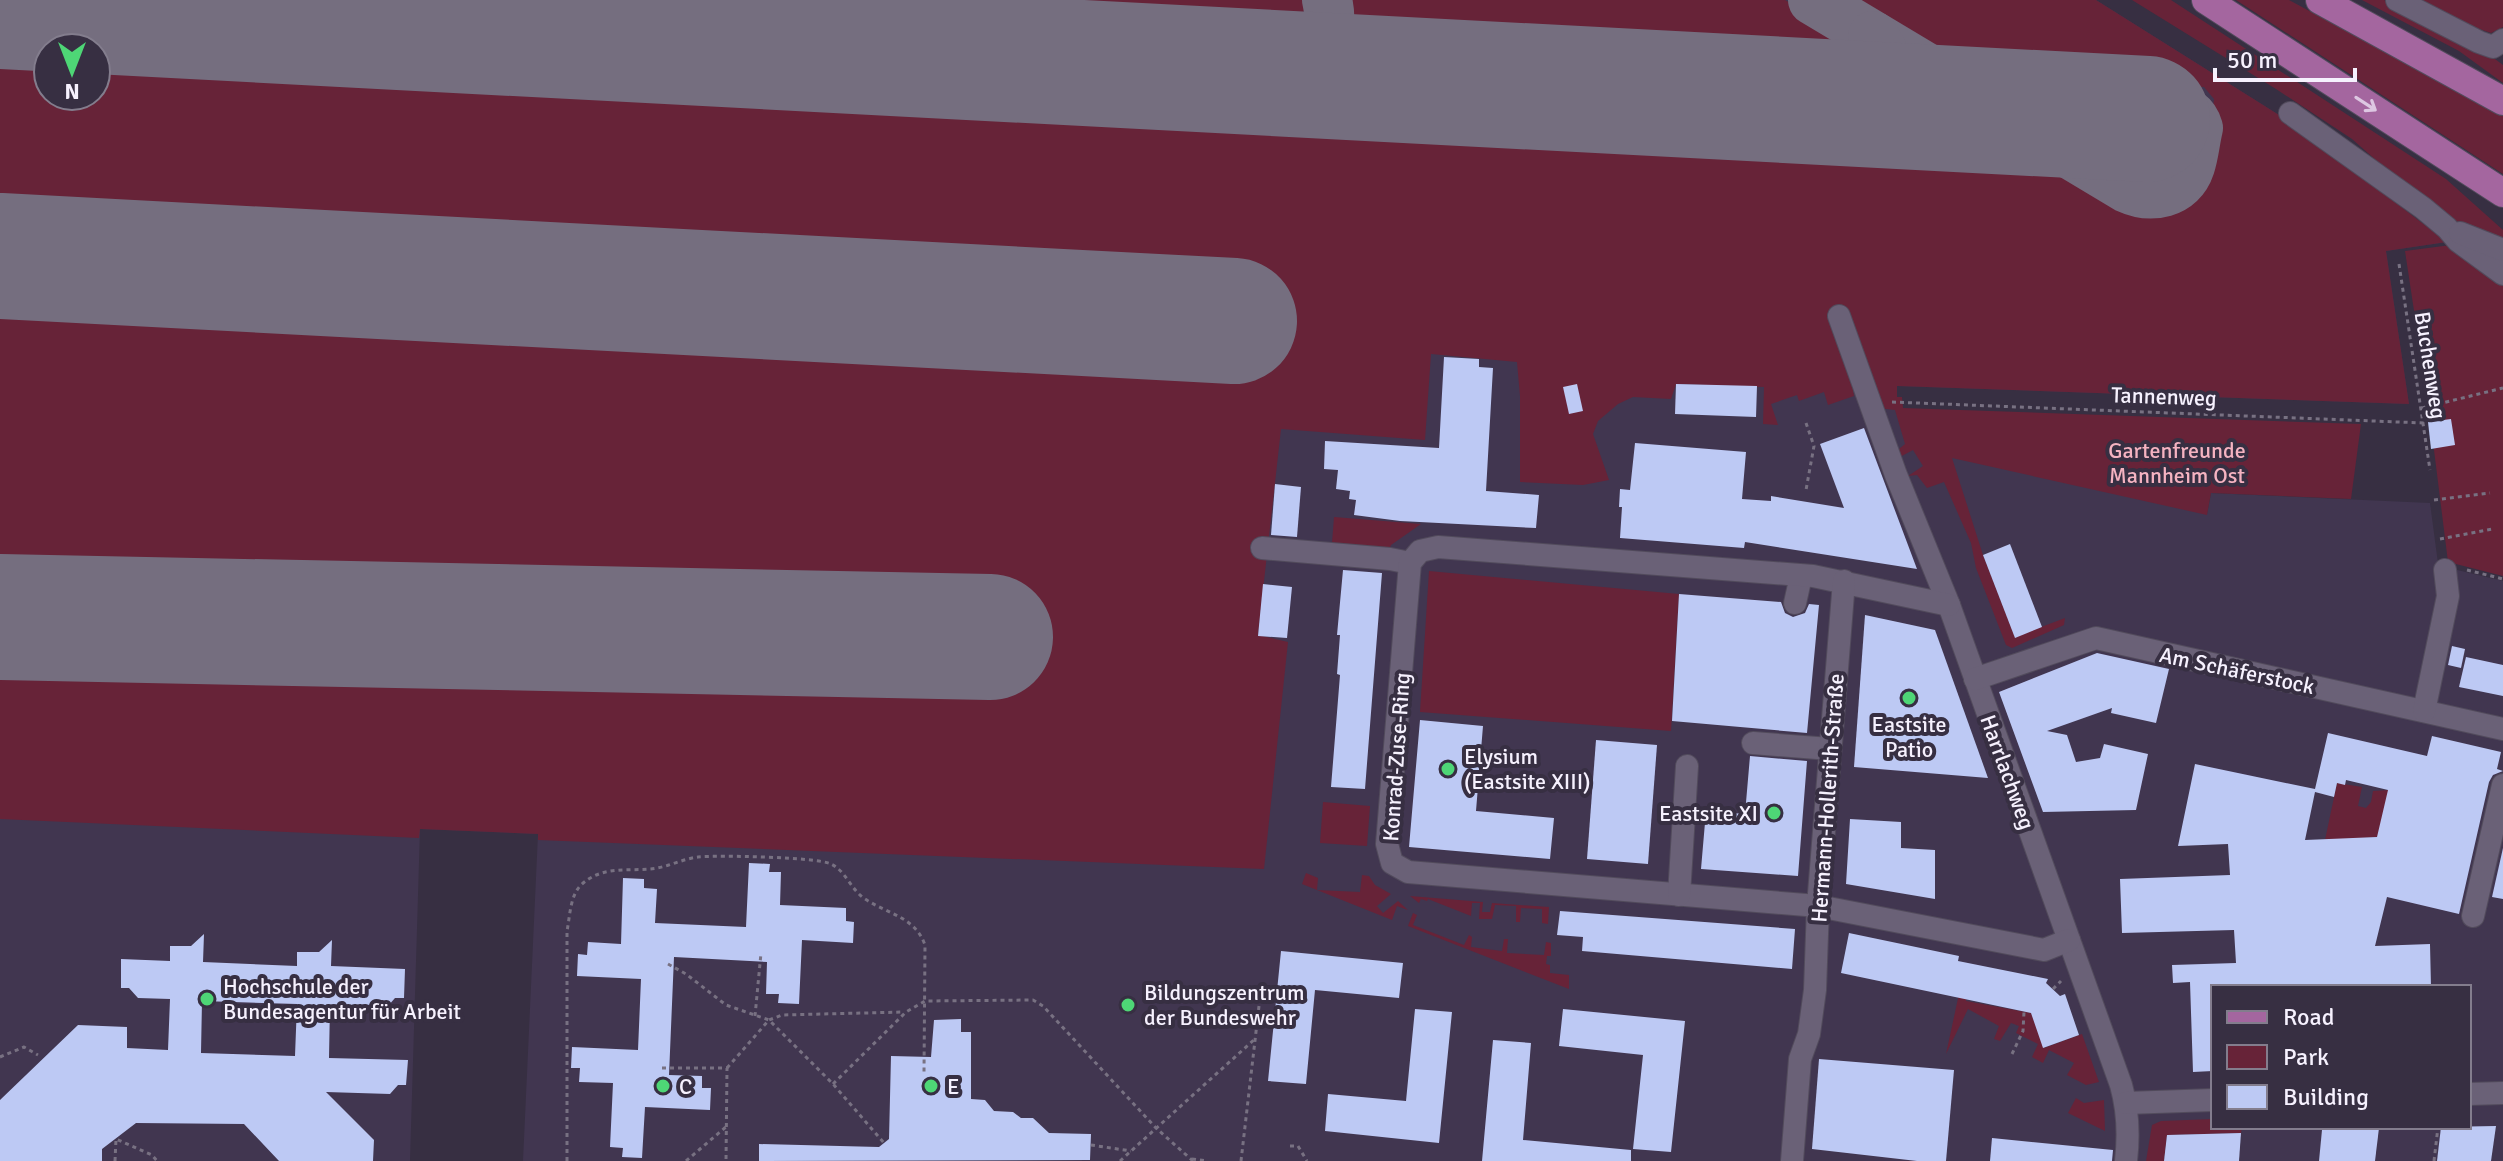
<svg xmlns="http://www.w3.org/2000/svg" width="2503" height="1161" viewBox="0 0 2503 1161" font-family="Signika,sans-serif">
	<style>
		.built { fill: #413650; fill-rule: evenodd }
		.green { fill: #672338; fill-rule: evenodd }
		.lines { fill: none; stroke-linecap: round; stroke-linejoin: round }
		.taxiway { stroke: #756e7f; stroke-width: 50 }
		.runway { stroke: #756e7f; stroke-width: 126 }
		.building { fill: #bdc9f4; fill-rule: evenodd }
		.minor-casing { stroke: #524b5c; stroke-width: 24 }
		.major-casing { stroke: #524b5c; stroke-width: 30 }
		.path { stroke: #787182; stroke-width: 3; stroke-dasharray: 4 4; stroke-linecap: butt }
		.minor { stroke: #6a6177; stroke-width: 22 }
		.major { stroke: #a4669f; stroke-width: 28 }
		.oneway { stroke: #ddc7e2 }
		.poi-dot { fill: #4ed676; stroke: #372f42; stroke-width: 3 }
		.labels { text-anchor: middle; stroke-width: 8; stroke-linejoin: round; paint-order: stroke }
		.street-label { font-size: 22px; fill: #f6f1fe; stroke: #372f42 }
		.park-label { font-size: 22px; fill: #f5b3c1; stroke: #372f42 }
		.poi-label { font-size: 22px; fill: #f6f1fe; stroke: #372f42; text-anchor: start }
	</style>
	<rect width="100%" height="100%" fill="#372f42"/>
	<path class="built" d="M0 0H2096L2287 120 2447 242 2386 251 2409 404 1897 386V397H1902V408L2207 514 2211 493 2430 503 2439 571 2453 569 2503 581V1161H523L538 834 420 829 410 1161H0ZM48 48H96V96H48ZM2213 987H2469V1127H2213Z"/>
	<g class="green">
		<polygon points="545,0 1307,0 1308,4 1293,29 1272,37"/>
		<path d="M1347 0H1785C1805 12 1841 24 1846 48L1835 63 1821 65 1369 43Z"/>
		<path d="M1842 0H2096L2287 120 2447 242 2386 251 2409 404 1897 386V397H1902L1903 408 2361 424 2351 499 2211 493 2207 515 1952 458 1983 555 2015 637 2065 618 2064 625 2012 648 2006 645 1976 568 1971 543 1944 482 1927 488 1917 475 1908 476 1923 466 1913 450 1898 458 1893 454 1905 444 1895 410 1877 408 1871 390H1853L1854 396 1828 405 1824 392 1799 401 1797 395 1771 404 1778 425 1763 424 1764 387 1676 384 1671 399 1633 397 1618 404 1598 421 1593 434 1609 480 1583 485 1520 482V396L1517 362 1431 354 1425 440 1281 429 1258 635 1288 642 1264 869 538 840V834L420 829 419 838 0 819V41L2019 148 2148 214 2167 212 2186 203 2202 185 2206 174 2214 99 2204 87 1996 76C1940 66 1891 28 1842 0ZM48 48H96V96H48Z"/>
		<polygon points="2132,0 2171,0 2446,179 2503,230 2503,245 2455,223 2412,192 2352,139 2276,89"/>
		<polygon points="2236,0 2289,0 2503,115 2503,174"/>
		<polygon points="2362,0 2384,0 2452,38 2483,50 2503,65 2503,83 2459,51"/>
		<polygon points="2415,0 2503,0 2503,27 2491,33 2441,16"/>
		<polygon points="2451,245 2503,283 2503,576 2448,562 2429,410 2405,251"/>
		<polygon points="1334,517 1421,524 1391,545 1389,550 1332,543"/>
		<polygon points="1429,571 1679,594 1671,731 1420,712"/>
		<polygon points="2337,783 2362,787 2358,806 2366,808 2371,802 2373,791 2389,790 2402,836 2325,840"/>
		<polygon points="1323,802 1370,806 1367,846 1320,843"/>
		<polygon points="1306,873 1318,878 1317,890 1360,892 1362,875 1369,876 1375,885 1391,894 1377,906 1383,913 1398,901 1408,910 1397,906 1392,920 1302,884"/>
		<polygon points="1410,896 1483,902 1482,912 1490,912 1492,903 1549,907 1548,924 1542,923 1542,909 1521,908 1520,922 1516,922 1516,906 1495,905 1492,919 1479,919 1480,903 1472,903 1471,916 1428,899 1427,901 1421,899 1419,903"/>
		<polygon points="1413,913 1417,915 1413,925 1464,945 1469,935 1472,937 1471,947 1502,951 1504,939 1508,939 1507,953 1544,955 1546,942 1551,943 1551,956 1547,956 1546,964 1550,965 1550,973 1569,975 1569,989 1408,926"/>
		<polygon points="1965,966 1972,967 1966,1001 2031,1013 2044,1048 2082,1034 2099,1082 2086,1085 2067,1075 2074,1063 2049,1050 2043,1063 2032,1057 2038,1044 2016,1033 2019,1026 2011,1023 2000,1041 1994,1039 1999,1026 1968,1009 1946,1054"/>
		<polygon points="2076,1098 2084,1103 2104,1100 2105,1131 2068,1113"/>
		<polygon points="2213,1119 2213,1127 2242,1127 2241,1133 2167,1135 2164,1161 2146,1161 2152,1125 2161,1121"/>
	</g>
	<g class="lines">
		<g class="taxiway">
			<path d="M1813 0 2127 188C2151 199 2181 194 2190 166 2194 154 2195 140 2198 128 2190 101 2165 111 2147 119"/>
			<path d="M326 23C344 19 356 18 364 0"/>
			<path d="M1241 72C1258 71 1275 72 1291 69 1325 62 1334 28 1327 0"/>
			<path d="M1832 103C1874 100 1905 78 1873 36"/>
		</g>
		<g class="runway">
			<polyline points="0,6 2147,119"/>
			<polyline points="0,256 1234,321"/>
			<polyline points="0,617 990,637"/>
		</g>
	</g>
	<g class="building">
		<polygon points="1444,357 1479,359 1479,367 1493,368 1486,491 1539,495 1536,528 1400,521 1354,515 1356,500 1349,499 1350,491 1336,489 1338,470 1324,469 1325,441 1439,448"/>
		<polygon points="1577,384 1583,411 1569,414 1563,387"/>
		<polygon points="1676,384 1757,386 1756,417 1675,414"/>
		<polygon points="2451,419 2455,445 2431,449 2428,422"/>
		<polygon points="1864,428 1917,569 1745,542 1744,548 1620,538 1622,507 1619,507 1620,489 1630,490 1635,443 1746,452 1742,499 1771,501 1771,496 1844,508 1820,444"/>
		<polygon points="1275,484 1301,487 1297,537 1271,535"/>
		<polygon points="2010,544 2042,627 2015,638 1983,555"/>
		<polygon points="1343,570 1382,573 1365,789 1331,787 1340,675 1337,674 1340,635 1337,635"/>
		<polygon points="1263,584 1292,587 1287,638 1258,636"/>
		<polygon points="1679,594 1781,602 1785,613 1793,617 1805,613 1809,604 1819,605 1807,733 1672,721"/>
		<polygon points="1865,615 1935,630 1988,778 1854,767"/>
		<polygon points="2452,646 2465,649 2461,668 2448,665"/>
		<polygon points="2097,653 2169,669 2156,723 2111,713 2112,708 2047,731 2067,735 2076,762 2100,758 2104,744 2148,754 2136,810 2043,812 1999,692"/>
		<polygon points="2466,657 2503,665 2503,696 2459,687"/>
		<polygon points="1420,720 1483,726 1476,811 1554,818 1550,859 1409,847"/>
		<path d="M2328 733 2427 756 2432 736 2501 752 2497 769 2503 771 2493 775 2489 782 2459 914 2387 897 2375 946 2430 944 2431 987H2213V1071L2193 1072 2190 982 2173 983 2172 965 2236 963 2234 930 2122 933 2120 879 2230 875 2228 844 2178 846 2195 764 2315 789ZM2346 780 2388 790 2377 837 2305 840 2315 792 2334 797 2337 783 2345 785Z"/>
		<polygon points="1596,740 1657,745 1648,864 1587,859"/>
		<polygon points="1750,756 1807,761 1798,876 1701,869 1706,811 1745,814"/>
		<polygon points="1850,819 1901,822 1901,848 1935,850 1935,899 1846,884"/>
		<polygon points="2503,848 2503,899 2492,897"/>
		<polygon points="749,863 770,864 769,872 781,872 780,905 846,908 846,921 854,922 853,943 802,940 799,1004 778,1003 779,994 766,994 767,962 674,957 669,1075 702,1076 702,1088 711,1088 710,1110 645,1107 642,1158 622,1157 623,1148 610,1147 613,1083 579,1082 580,1068 571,1068 572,1047 638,1050 641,979 577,976 578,954 587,955 588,942 621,944 623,878 644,879 644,888 657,889 655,923 746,927"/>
		<polygon points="1560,911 1795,929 1792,969 1582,951 1583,937 1557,935"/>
		<polygon points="1849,933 1959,956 1958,961 2048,979 2046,983 2060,996 2065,994 2079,1035 2043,1048 2031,1013 1841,973"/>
		<path d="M204 934 203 962 297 966V952H319L332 940 331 966 405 969 404 998H395L388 1006 330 1005 329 1058 408 1060 406 1085H398L390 1094 326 1092 374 1140 373 1161H279L244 1124 136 1123 102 1149V1161H0V1100L78 1025 127 1027V1048L168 1050 170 999 138 998 129 988H121V959L170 961V946H191ZM202 1001 297 1004 295 1056 201 1053Z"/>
		<polygon points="1281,951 1403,963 1399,998 1315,990 1306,1084 1268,1081"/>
		<polygon points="1415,1009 1452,1012 1439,1143 1325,1131 1328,1094 1406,1101"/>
		<polygon points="1563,1009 1685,1021 1671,1152 1633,1149 1643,1055 1559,1046"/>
		<polygon points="961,1019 961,1032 971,1032 971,1099 985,1100 994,1111 1013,1112 1021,1118 1033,1118 1049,1133 1091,1134 1090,1160 759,1161 759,1144 879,1147 889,1139 891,1056 931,1057 934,1020"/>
		<polygon points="1493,1040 1531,1043 1523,1140 1631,1150 1631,1161 1482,1161"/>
		<polygon points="1819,1059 1954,1070 1946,1161 1917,1161 1812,1149"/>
		<polygon points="2496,1126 2491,1161 2437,1161 2441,1127"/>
		<polygon points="2379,1128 2375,1161 2319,1161 2322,1130"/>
		<polygon points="2241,1133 2239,1161 2164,1161 2167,1135"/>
		<polygon points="1992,1138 2113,1150 2112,1161 1990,1161"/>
	</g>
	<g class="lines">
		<g class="minor-casing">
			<g id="minor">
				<polyline points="2397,0 2479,42 2493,47 2503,40"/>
				<polyline points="2290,113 2423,208 2447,228 2458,241 2503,274"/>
				<polyline points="2460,233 2503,250"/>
				<path d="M1839 316 1896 475 1949 605 2121 1085C2128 1110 2129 1135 2126 1161"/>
				<polyline points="1262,548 1390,559 1410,563"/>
				<polyline points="1795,603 1801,576"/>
				<polyline points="1949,605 1813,576 1438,547 1420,551 1410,563 1387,844 1392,863 1408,872 1818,906 2044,950 2069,940"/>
				<polyline points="1975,679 2096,638 2503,729"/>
				<polyline points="2424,711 2448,596 2445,570"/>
				<polyline points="1753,743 1830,749"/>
				<polyline points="1679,895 1687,766"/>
				<polyline points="2473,916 2503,785"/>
				<polyline points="2469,1094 2503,1093"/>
				<polyline points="2126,1103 2213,1100"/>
				<polyline points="1792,1161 1800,1059 1809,1034 1815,990 1818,906 1844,581"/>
			</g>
		</g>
		<g class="major-casing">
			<g id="major">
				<polyline points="2206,0 2503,193"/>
				<polyline points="2320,0 2503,101"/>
			</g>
		</g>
		<g class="path">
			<polyline points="2399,264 2430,470"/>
			<polyline points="1892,402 2424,423"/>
			<polyline points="2422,408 2503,388"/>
			<polyline points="1806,423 1814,446 1806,490"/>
			<polyline points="2434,500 2490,493"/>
			<polyline points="2440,539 2492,529"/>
			<polyline points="2467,570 2503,579"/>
			<polyline points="668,964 686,974 726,1005 769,1020 833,1084 884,1143"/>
			<polyline points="2053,989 2061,981"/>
			<polyline points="755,1016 761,953"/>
			<polyline points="2012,1054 2023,1031 2024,1012"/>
			<polyline points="0,1057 24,1047 38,1055"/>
			<polyline points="662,1068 727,1068 726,1161"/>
			<polyline points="727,1068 769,1020 782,1015 904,1012"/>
			<polyline points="833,1084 906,1012 925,1001 1033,1000 1043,1006 1156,1128 1193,1161"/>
			<polyline points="1091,1145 1131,1151"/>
			<polyline points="1290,1146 1298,1146 1307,1161"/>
			<polyline points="1192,1159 1207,1161"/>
			<polyline points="115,1161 116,1139 152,1155 157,1161"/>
			<path d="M567 1161V931C570 916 570 896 581 885 601 866 626 871 650 869 666 868 682 859 698 857 716 855 818 857 831 864 846 871 851 890 865 899 888 914 915 917 925 945L924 1072"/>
			<polyline points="686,1161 727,1126"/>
			<polyline points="1120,1161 1256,1038"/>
			<polyline points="1241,1161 1259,1006"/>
			<polyline points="2434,1161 2438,1127"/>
		</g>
		<use href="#minor" class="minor"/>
		<use href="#major" class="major"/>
	</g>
	<defs><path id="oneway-shaft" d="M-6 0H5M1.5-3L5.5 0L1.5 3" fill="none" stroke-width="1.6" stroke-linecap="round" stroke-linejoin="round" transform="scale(2)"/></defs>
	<use class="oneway" href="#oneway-shaft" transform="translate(2366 104) rotate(33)"/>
	<g class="poi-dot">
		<circle cx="1909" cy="698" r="8"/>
		<circle cx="1448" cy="769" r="8"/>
		<circle cx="1774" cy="813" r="8"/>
		<circle cx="207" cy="999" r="8"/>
		<circle cx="1128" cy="1005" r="8"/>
		<circle cx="663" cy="1086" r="8"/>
		<circle cx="931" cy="1086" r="8"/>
	</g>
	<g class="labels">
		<g class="street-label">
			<text transform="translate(2431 365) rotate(81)" y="8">Buchenweg</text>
			<text transform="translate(2164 396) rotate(2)" y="8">Tannenweg</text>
			<text transform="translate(2237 670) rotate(12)" y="8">Am Schäferstock</text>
			<text transform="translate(1396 757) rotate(-86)" y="8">Konrad-Zuse-Ring</text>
			<text transform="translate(2008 772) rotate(70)" y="8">Harrlachweg</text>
			<text transform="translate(1827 798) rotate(-86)" y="8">Hermann-Hollerith-Straße</text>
		</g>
		<g class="park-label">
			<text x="2177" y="458">Gartenfreunde<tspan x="2177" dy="25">Mannheim Ost</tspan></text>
		</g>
		<g class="poi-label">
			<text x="1909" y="732" text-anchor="middle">Eastsite<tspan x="1909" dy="25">Patio</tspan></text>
			<text x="1464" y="764">Elysium<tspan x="1464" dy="25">(Eastsite XIII)</tspan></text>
			<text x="1758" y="821" text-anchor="end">Eastsite XI</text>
			<text x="223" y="994">Hochschule der<tspan x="223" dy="25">Bundesagentur für Arbeit</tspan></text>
			<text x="1144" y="1000">Bildungszentrum<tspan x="1144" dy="25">der Bundeswehr</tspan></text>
			<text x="679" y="1094">C</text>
			<text x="947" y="1094">E</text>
		</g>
	</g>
	<rect x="2211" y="985" width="260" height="144" fill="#372f42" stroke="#837d8d" stroke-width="2"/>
	<rect x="2227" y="1011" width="40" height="12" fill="#a4669f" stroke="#837d8d" stroke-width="2"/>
	<text x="2283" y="1025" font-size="24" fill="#f6f1fe">Road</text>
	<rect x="2227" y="1045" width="40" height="24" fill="#672338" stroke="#837d8d" stroke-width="2"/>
	<text x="2283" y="1065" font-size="24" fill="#f6f1fe">Park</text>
	<rect x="2227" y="1085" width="40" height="24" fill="#bdc9f4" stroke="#837d8d" stroke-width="2"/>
	<text x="2283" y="1105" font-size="24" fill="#f6f1fe">Building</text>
	<g transform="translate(72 72) rotate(180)"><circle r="38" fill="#372f42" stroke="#837d8d" stroke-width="2"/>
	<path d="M0-6L14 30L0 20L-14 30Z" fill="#4ed676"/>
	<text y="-12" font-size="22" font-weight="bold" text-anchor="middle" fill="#f6f1fe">N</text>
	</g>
	<path d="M2215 68v12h140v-12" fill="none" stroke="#f6f1fe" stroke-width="4"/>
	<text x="2227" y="68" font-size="24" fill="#f6f1fe" stroke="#372f42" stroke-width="6" paint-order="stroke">50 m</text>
</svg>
